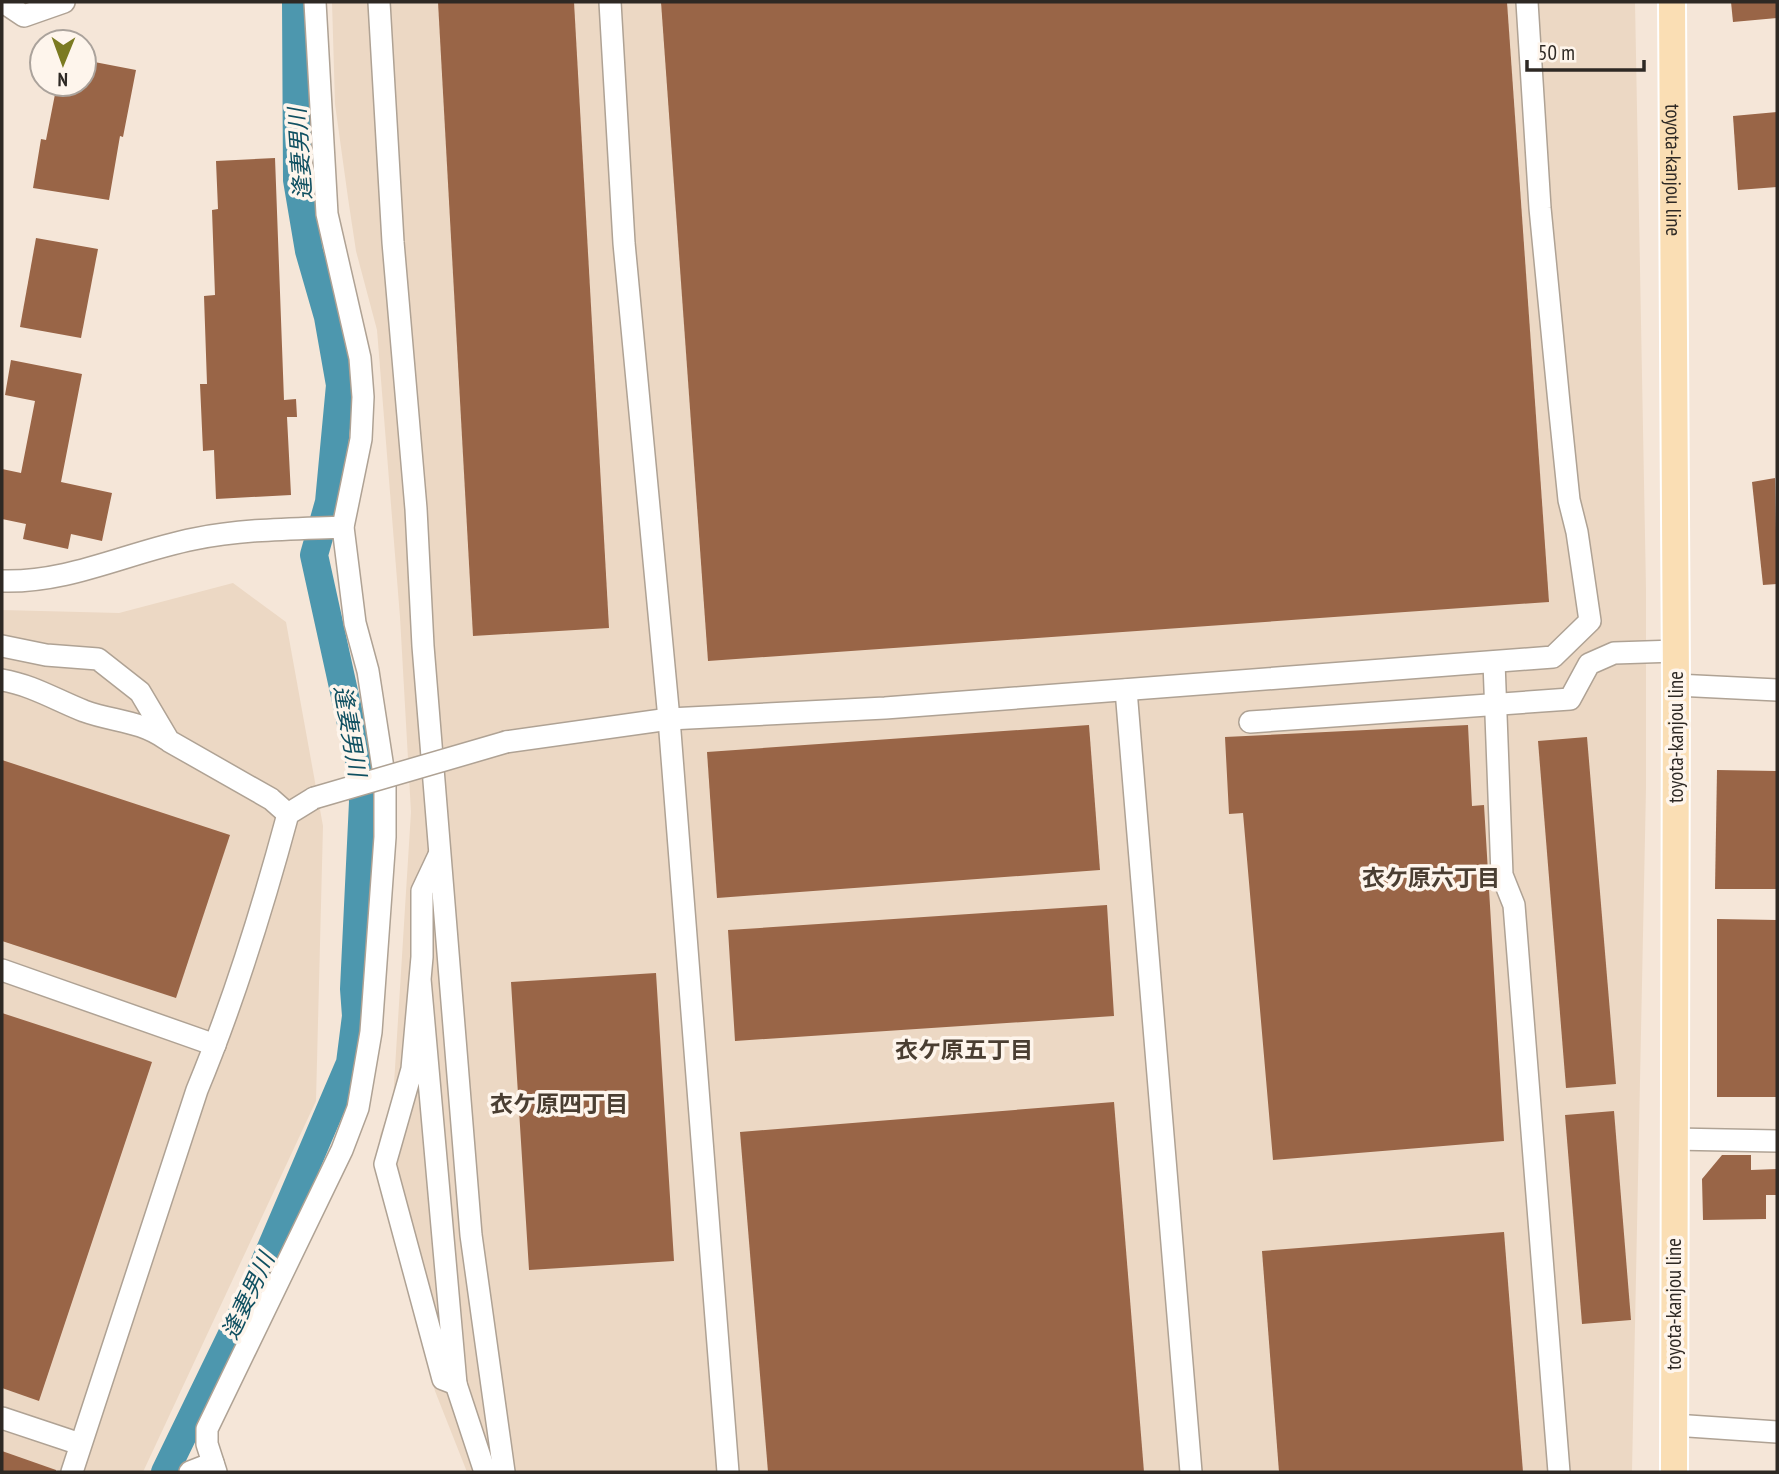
<svg xmlns="http://www.w3.org/2000/svg" width="1779" height="1474" viewBox="0 0 1779 1474" font-family="'PT Sans Narrow','Noto Sans JP',sans-serif">
	<style>
		.built { fill: #ecd8c4 }
		.lines { fill: none; stroke-linecap: round; stroke-linejoin: round }
		.river { stroke: #4d97ae; stroke-width: 28 }
		.building { fill: #996547 }
		.minor-casing { stroke: #afa294; stroke-width: 24 }
		.major-casing { stroke: #fff; stroke-width: 30 }
		.minor { stroke: #fff; stroke-width: 21 }
		.major { stroke: #fadeb4; stroke-width: 26 }
		.minor-bridge-casing { stroke: #afa294; stroke-width: 24; stroke-linecap: butt }
		.minor-bridge { stroke: #fff; stroke-width: 21 }
		.labels { text-anchor: middle; stroke-width: 7; stroke-linejoin: round; paint-order: stroke }
		.street-label { font-size: 21px; fill: #2e2924; stroke: #fef5ec }
		.water-label { font-size: 23px; font-style: italic; fill: #105061; stroke: #fef5ec }
		.neighbourhood-label { font-size: 23px; font-weight: bold; fill: #4a3e32; stroke: #fef5ec }
	</style>
	<rect width="100%" height="100%" fill="#f5e6d8"/>
	<g class="built">
		<polygon points="332,2 1635,2 1646,589 1646,788 1632,1472 467,1472 435,1391 377,1167 380,1135 393,1100 411,812 400,617 377,330 356,251 348,198 335,104"/>
		<polygon points="233,583 286,622 323,826 316,1101 143,1472 2,1472 2,610 119,613"/>
	</g>
	<g class="lines">
		<polyline class="river" points="165,1472 250,1297 350,1063 356,1016 354,989 363,802 361,769 314,555 329,502 340,385 328,317 309,251 297,180 296,2"/>
	</g>
	<g class="building">
		<polygon points="438,2 574,2 609,628 473,636"/>
		<polygon points="661,2 1507,2 1549,602 708,661"/>
		<polygon points="1731,2 1777,2 1777,18 1733,22"/>
		<polygon points="84,60 136,70 123,137 120,136 109,200 33,188 41,139 46,140 57,84 84,84"/>
		<polygon points="1777,112 1777,187 1738,190 1733,116"/>
		<polygon points="275,158 284,400 296,399 297,417 287,417 291,495 216,499 214,450 203,451 200,384 207,384 204,296 215,295 212,210 218,209 216,161"/>
		<polygon points="36,238 98,249 81,338 20,327"/>
		<polygon points="11,360 82,374 61,482 112,493 102,541 71,534 68,549 23,539 26,524 2,519 2,469 21,473 35,401 5,395"/>
		<polygon points="1775,478 1777,584 1763,585 1752,482"/>
		<polygon points="1089,725 1100,870 717,898 707,752"/>
		<polygon points="1468,725 1472,806 1484,805 1504,1141 1273,1160 1243,813 1229,814 1225,737"/>
		<polygon points="1587,737 1616,1084 1566,1088 1538,741"/>
		<polygon points="2,760 230,835 176,998 2,941"/>
		<polygon points="1717,770 1777,771 1777,889 1715,889"/>
		<polygon points="1107,905 1114,1016 735,1041 728,930"/>
		<polygon points="1717,919 1777,920 1777,1097 1717,1097"/>
		<polygon points="656,973 674,1261 529,1270 511,982"/>
		<polygon points="2,1013 152,1062 39,1401 2,1388"/>
		<polygon points="1114,1102 1144,1472 768,1472 740,1132"/>
		<polygon points="1614,1111 1631,1320 1582,1324 1565,1115"/>
		<polygon points="1722,1155 1751,1155 1751,1170 1777,1169 1777,1195 1766,1195 1766,1219 1703,1220 1702,1179"/>
		<polygon points="1504,1232 1523,1472 1279,1472 1262,1251"/>
		<polygon points="2,1451 56,1470 56,1472 2,1472"/>
	</g>
	<g class="lines">
		<g class="minor-casing">
			<g id="minor">
				<polyline points="3,2 24,16 64,2"/>
				<polyline points="379,2 393,242 416,509 423,646 471,1235 504,1472"/>
				<polyline points="610,2 624,243 669,719 728,1472"/>
				<path d="M2 581C70 583 128 552 194 539 243 529 293 529 343 527"/>
				<polyline points="2,646 46,655 98,659 140,692 169,741 271,799 288,814"/>
				<polyline points="1494,662 1502,875 1514,905 1559,1472"/>
				<path d="M2 680C32 685 56 700 84 711 114 722 139 720 166 739"/>
				<polyline points="1676,685 1777,690"/>
				<polyline points="1126,690 1191,1472"/>
				<polyline points="1250,722 1570,699 1589,664 1614,653 1676,651"/>
				<polyline points="506,742 669,719 885,708 1553,657 1590,621 1577,532 1569,500 1559,403 1540,208 1527,2"/>
				<polyline points="2,970 215,1045"/>
				<polyline points="420,979 456,1384 443,1379 385,1164 412,1069 422,957 422,891 439,855"/>
				<polyline points="1674,1139 1777,1141"/>
				<polyline points="456,1384 485,1472"/>
				<polyline points="2,1418 80,1444"/>
				<polyline points="1674,1425 1777,1432"/>
				<path d="M72 1472 197 1090C234 1001 263 907 288 814L314 798"/>
				<polyline points="190,1472 213,1463"/>
				<polyline points="216,1472 207,1444 207,1429 342,1150 358,1108 371,1032 385,837 385,781 368,671 355,623 343,527 361,439 363,397 360,358 327,214 315,2"/>
			</g>
		</g>
		<g class="major-casing">
			<g id="major">
				<path id="s1" d="M1672 2 1676 685 1674 1472"/>
			</g>
		</g>
		<use href="#minor" class="minor"/>
		<use href="#major" class="major"/>
		<g class="minor-bridge-casing">
			<polyline id="minor-bridge" points="314,798 506,742"/>
		</g>
		<use href="#minor-bridge" class="minor-bridge"/>
	</g>
	<g class="labels">
		<g class="street-label">
			<text dy="7" stroke="none"><textPath href="#s1" startOffset="168">toyota-kanjou line</textPath></text>
			<text transform="translate(1676 737) rotate(-90)" y="7">toyota-kanjou line</text>
			<text transform="translate(1674 1304) rotate(-90)" y="7">toyota-kanjou line</text>
		</g>
		<g class="water-label">
			<text transform="translate(300 154) rotate(-94)" y="8">逢妻男川</text>
			<text transform="translate(350 731) rotate(80)" y="8">逢妻男川</text>
			<text transform="translate(248 1296) rotate(-65)" y="8">逢妻男川</text>
		</g>
		<g class="neighbourhood-label">
			<text x="1431" y="886">衣ケ原六丁目</text>
			<text x="964" y="1058">衣ケ原五丁目</text>
			<text x="559" y="1112">衣ケ原四丁目</text>
		</g>
	</g>
	<rect width="1779" height="1474" fill="none" stroke="#2e2924" stroke-width="7"/>
	<g transform="translate(63 63) rotate(181)"><circle r="33" fill="#fef5ec" stroke="#aba39c" stroke-width="2"/>
	<path d="M0-5L12 26L0 18L-12 26Z" fill="#7b7a21"/>
	<text y="-10" font-size="19" font-weight="bold" text-anchor="middle" fill="#2e2924">N</text>
	</g>
	<path d="M1527 60v10h117v-10" fill="none" stroke="#2e2924" stroke-width="3.5"/>
	<text x="1538" y="60" font-size="21" fill="#2e2924" stroke="#fef5ec" stroke-width="5" paint-order="stroke">50 m</text>
</svg>
